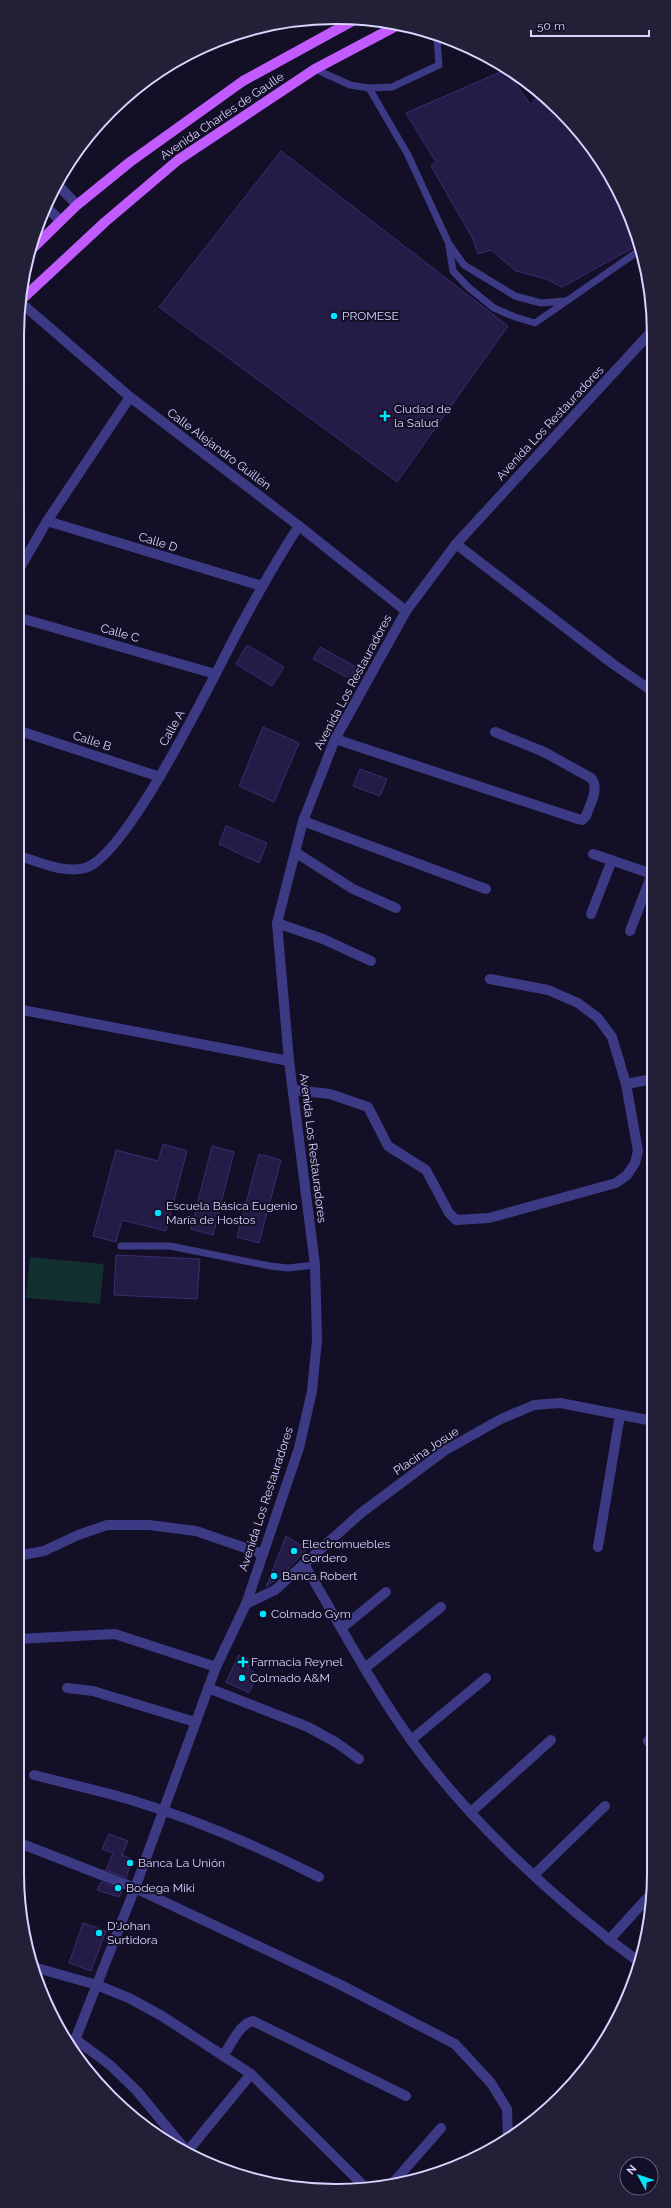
<svg xmlns="http://www.w3.org/2000/svg" width="671" height="2208" viewBox="0 0 671 2208" font-family="Raleway,sans-serif">
	<style>
		.green { fill: #12302f }
		.building { fill: #241b47; stroke: #3b2d73 }
		.lines { fill: none; stroke-linecap: round; stroke-linejoin: round }
		.service { stroke: #3d3a85; stroke-width: 7 }
		.minor { stroke: #3d3a85; stroke-width: 10 }
		.tertiary { stroke: #3d3a85; stroke-width: 10 }
		.primary { stroke: #c25bff; stroke-width: 10 }
		.poi-dot { fill: #00e5ff; stroke: #130f26; stroke-width: 1.5 }
		.labels { text-anchor: middle; stroke-width: 4; stroke-linejoin: round; paint-order: stroke }
		.street-label { font-size: 12px; fill: #d9d4ff; stroke: #130f26 }
		.poi-label { font-size: 12px; fill: #d9d4ff; stroke: #130f26; text-anchor: start }
		.rim { fill: none; stroke: #d9d4ff; stroke-width: 2 }
	</style>
	<rect width="100%" height="100%" fill="#130f26"/>
	<polygon class="green" points="30,1257 104,1264 100,1304 26,1298"/>
	<g class="building">
		<polygon points="505,70 531,105 535,99 559,117 560,113 575,125 627,209 629,223 638,245 562,287 546,279 516,271 491,250 478,254 472,237 431,166 436,162 406,113"/>
		<polygon points="281,151 508,326 397,482 159,307"/>
		<polygon points="247,645 284,667 272,686 236,664"/>
		<polygon points="320,647 356,667 350,679 313,659"/>
		<polygon points="263,727 299,743 274,802 239,786"/>
		<polygon points="360,769 387,779 380,796 353,786"/>
		<polygon points="226,826 267,843 259,863 219,844"/>
		<polygon points="163,1144 187,1151 166,1231 122,1220 116,1242 93,1236 116,1150 158,1161"/>
		<polygon points="212,1146 234,1152 213,1235 191,1229"/>
		<polygon points="259,1154 281,1160 259,1243 237,1237"/>
		<polygon points="116,1255 200,1259 197,1299 114,1295"/>
		<polygon points="286,1536 307,1549 283,1574 266,1587"/>
		<polygon points="239,1655 252,1661 248,1669 258,1674 249,1693 226,1682"/>
		<polygon points="109,1834 128,1841 122,1855 132,1859 126,1878 106,1870 113,1853 102,1849"/>
		<polygon points="101,1882 122,1890 119,1897 97,1890"/>
		<polygon points="83,1923 106,1931 91,1971 69,1963"/>
	</g>
	<g class="lines">
		<g class="service">
			<polyline points="315,69 350,85 369,88 408,155 449,244 464,265 515,296 541,303 565,301"/>
			<polyline points="369,88 392,87 439,65 437,38"/>
			<polyline points="449,246 453,271 468,287 494,308 515,317 535,323 640,250"/>
			<polyline points="121,1246 170,1246 270,1266 288,1268 315,1265"/>
		</g>
		<g class="minor">
			<polyline points="57,184 77,205"/>
			<polyline points="45,206 60,220"/>
			<polyline points="20,302 130,397 299,526 406,611"/>
			<polyline points="47,521 262,586"/>
			<polyline points="456,544 613,664 652,691"/>
			<polyline points="17,573 47,521 130,397"/>
			<polyline points="17,617 215,674"/>
			<polyline points="17,730 160,777"/>
			<path d="M335 739 578 819 582 820 586 816C590 804 600 789 591 778L544 752 495 732"/>
			<polyline points="303,821 486,889"/>
			<polyline points="295,852 353,889 396,908"/>
			<polyline points="593,854 652,874 630,931"/>
			<path d="M17 855C37 861 63 874 85 868 129 855 217 669 242 623 260 590 278 557 299 526"/>
			<polyline points="591,914 612,860"/>
			<polyline points="277,923 323,939 371,961"/>
			<polyline points="17,1009 289,1061"/>
			<polyline points="626,1084 653,1079"/>
			<polyline points="294,1090 330,1094 368,1107 388,1146 426,1170 449,1213 456,1220 489,1218 616,1183 627,1175 635,1163 638,1151 626,1084 612,1037 598,1018 578,1003 548,990 490,979"/>
			<polyline points="598,1547 620,1415"/>
			<polyline points="17,1556 44,1551 78,1535 107,1525 149,1525 196,1531 263,1554"/>
			<path d="M304 1564C339 1623 371 1684 411 1740 471 1823 557 1902 639 1962"/>
			<polyline points="246,1604 275,1590 361,1513 444,1451 501,1419 534,1405 560,1403 653,1421"/>
			<polyline points="342,1628 386,1592"/>
			<polyline points="17,1639 115,1634 216,1667"/>
			<polyline points="365,1668 441,1607"/>
			<polyline points="67,1688 93,1691 195,1722"/>
			<polyline points="208,1688 308,1727 337,1743 359,1759"/>
			<polyline points="411,1740 486,1678"/>
			<polyline points="648,1741 654,1743"/>
			<path d="M34 1775C65 1783 97 1790 128 1799 194 1819 258 1846 319 1877"/>
			<polyline points="471,1812 551,1740"/>
			<polyline points="17,1842 135,1888 341,1985 455,2044 491,2083 507,2109 508,2139"/>
			<polyline points="534,1875 605,1806"/>
			<polyline points="609,1940 652,1893"/>
			<polyline points="33,1967 97,1985 129,1998 162,2016 251,2074 367,2189"/>
			<polyline points="75,2039 110,2065 137,2091 189,2154"/>
			<path d="M223 2056C231 2045 240 2023 253 2021L406 2096"/>
			<polyline points="187,2152 251,2074"/>
			<polyline points="392,2184 441,2128"/>
		</g>
		<polyline class="tertiary" points="73,2045 135,1888 216,1667 246,1604 299,1448 312,1391 317,1340 315,1265 289,1061 277,923 303,821 335,739 406,611 456,544 651,332"/>
		<g class="primary">
			<polyline points="30,251 77,205 130,162 243,81 356,19"/>
			<polyline points="20,301 105,222 178,160 315,69 400,24"/>
		</g>
	</g>
	<g class="poi-dot">
		<circle cx="334" cy="316" r="4"/>
		<path d="M383 410h4v4h4v4h-4v4h-4v-4h-4v-4h4z"/>
		<circle cx="158" cy="1213" r="4"/>
		<circle cx="294" cy="1551" r="4"/>
		<circle cx="274" cy="1576" r="4"/>
		<circle cx="263" cy="1614" r="4"/>
		<path d="M241 1656h4v4h4v4h-4v4h-4v-4h-4v-4h4z"/>
		<circle cx="242" cy="1678" r="4"/>
		<circle cx="130" cy="1863" r="4"/>
		<circle cx="118" cy="1888" r="4"/>
		<circle cx="99" cy="1933" r="4"/>
	</g>
	<g class="labels">
		<g class="street-label">
			<text transform="translate(222 116) rotate(-34)" y="4">Avenida Charles de Gaulle</text>
			<text transform="translate(550 423) rotate(-47)" y="4">Avenida Los Restauradores</text>
			<text transform="translate(219 449) rotate(37)" y="4">Calle Alejandro Guillén</text>
			<text transform="translate(158 542) rotate(17)" y="4">Calle D</text>
			<text transform="translate(120 633) rotate(16)" y="4">Calle C</text>
			<text transform="translate(353 682) rotate(-62)" y="4">Avenida Los Restauradores</text>
			<text transform="translate(172 728) rotate(-61)" y="4">Calle A</text>
			<text transform="translate(92 741) rotate(18)" y="4">Calle B</text>
			<text transform="translate(313 1148) rotate(83)" y="4">Avenida Los Restauradores</text>
			<text transform="translate(426 1451) rotate(-34)" y="4">Placina Josue</text>
			<text transform="translate(266 1499) rotate(-72)" y="4">Avenida Los Restauradores</text>
		</g>
		<g class="poi-label">
			<text x="342" y="320">PROMESE</text>
			<text x="394" y="413">Ciudad de<tspan x="394" dy="14">la Salud</tspan></text>
			<text x="166" y="1210">Escuela Básica Eugenio<tspan x="166" dy="14">María de Hostos</tspan></text>
			<text x="302" y="1548">Electromuebles<tspan x="302" dy="14">Cordero</tspan></text>
			<text x="282" y="1580">Banca Robert</text>
			<text x="271" y="1618">Colmado Gym</text>
			<text x="251" y="1666">Farmacia Reynel</text>
			<text x="250" y="1682">Colmado A&amp;M</text>
			<text x="138" y="1867">Banca La Unión</text>
			<text x="126" y="1892">Bodega Miki</text>
			<text x="107" y="1930">D'Johan<tspan x="107" dy="14">Surtidora</tspan></text>
		</g>
	</g>
	<path d="M0 0H671V2208H0ZM335 24H336A311 311 0 0 1 647 335V1873A311 311 0 0 1 336 2184H335A311 311 0 0 1 24 1873V335A311 311 0 0 1 335 24Z" fill="#231f37" fill-rule="evenodd"/>
	<path class="rim" d="M335 24H336A311 311 0 0 1 647 335V1873A311 311 0 0 1 336 2184H335A311 311 0 0 1 24 1873V335A311 311 0 0 1 335 24Z"/>
	<g transform="translate(639 2176) rotate(310)"><circle r="19" fill="#130f26" stroke="#625e7d"/>
	<path d="M0-3L7 15L0 10L-7 15Z" fill="#00e5ff"/>
	<text y="-6" font-size="11" font-weight="bold" text-anchor="middle" fill="#d9d4ff">N</text>
	</g>
	<path d="M531 30v6h118v-6" fill="none" stroke="#d9d4ff" stroke-width="2"/>
	<text x="537" y="30" font-size="12" fill="#d9d4ff" stroke="#130f26" stroke-width="3" paint-order="stroke">50 m</text>
</svg>
